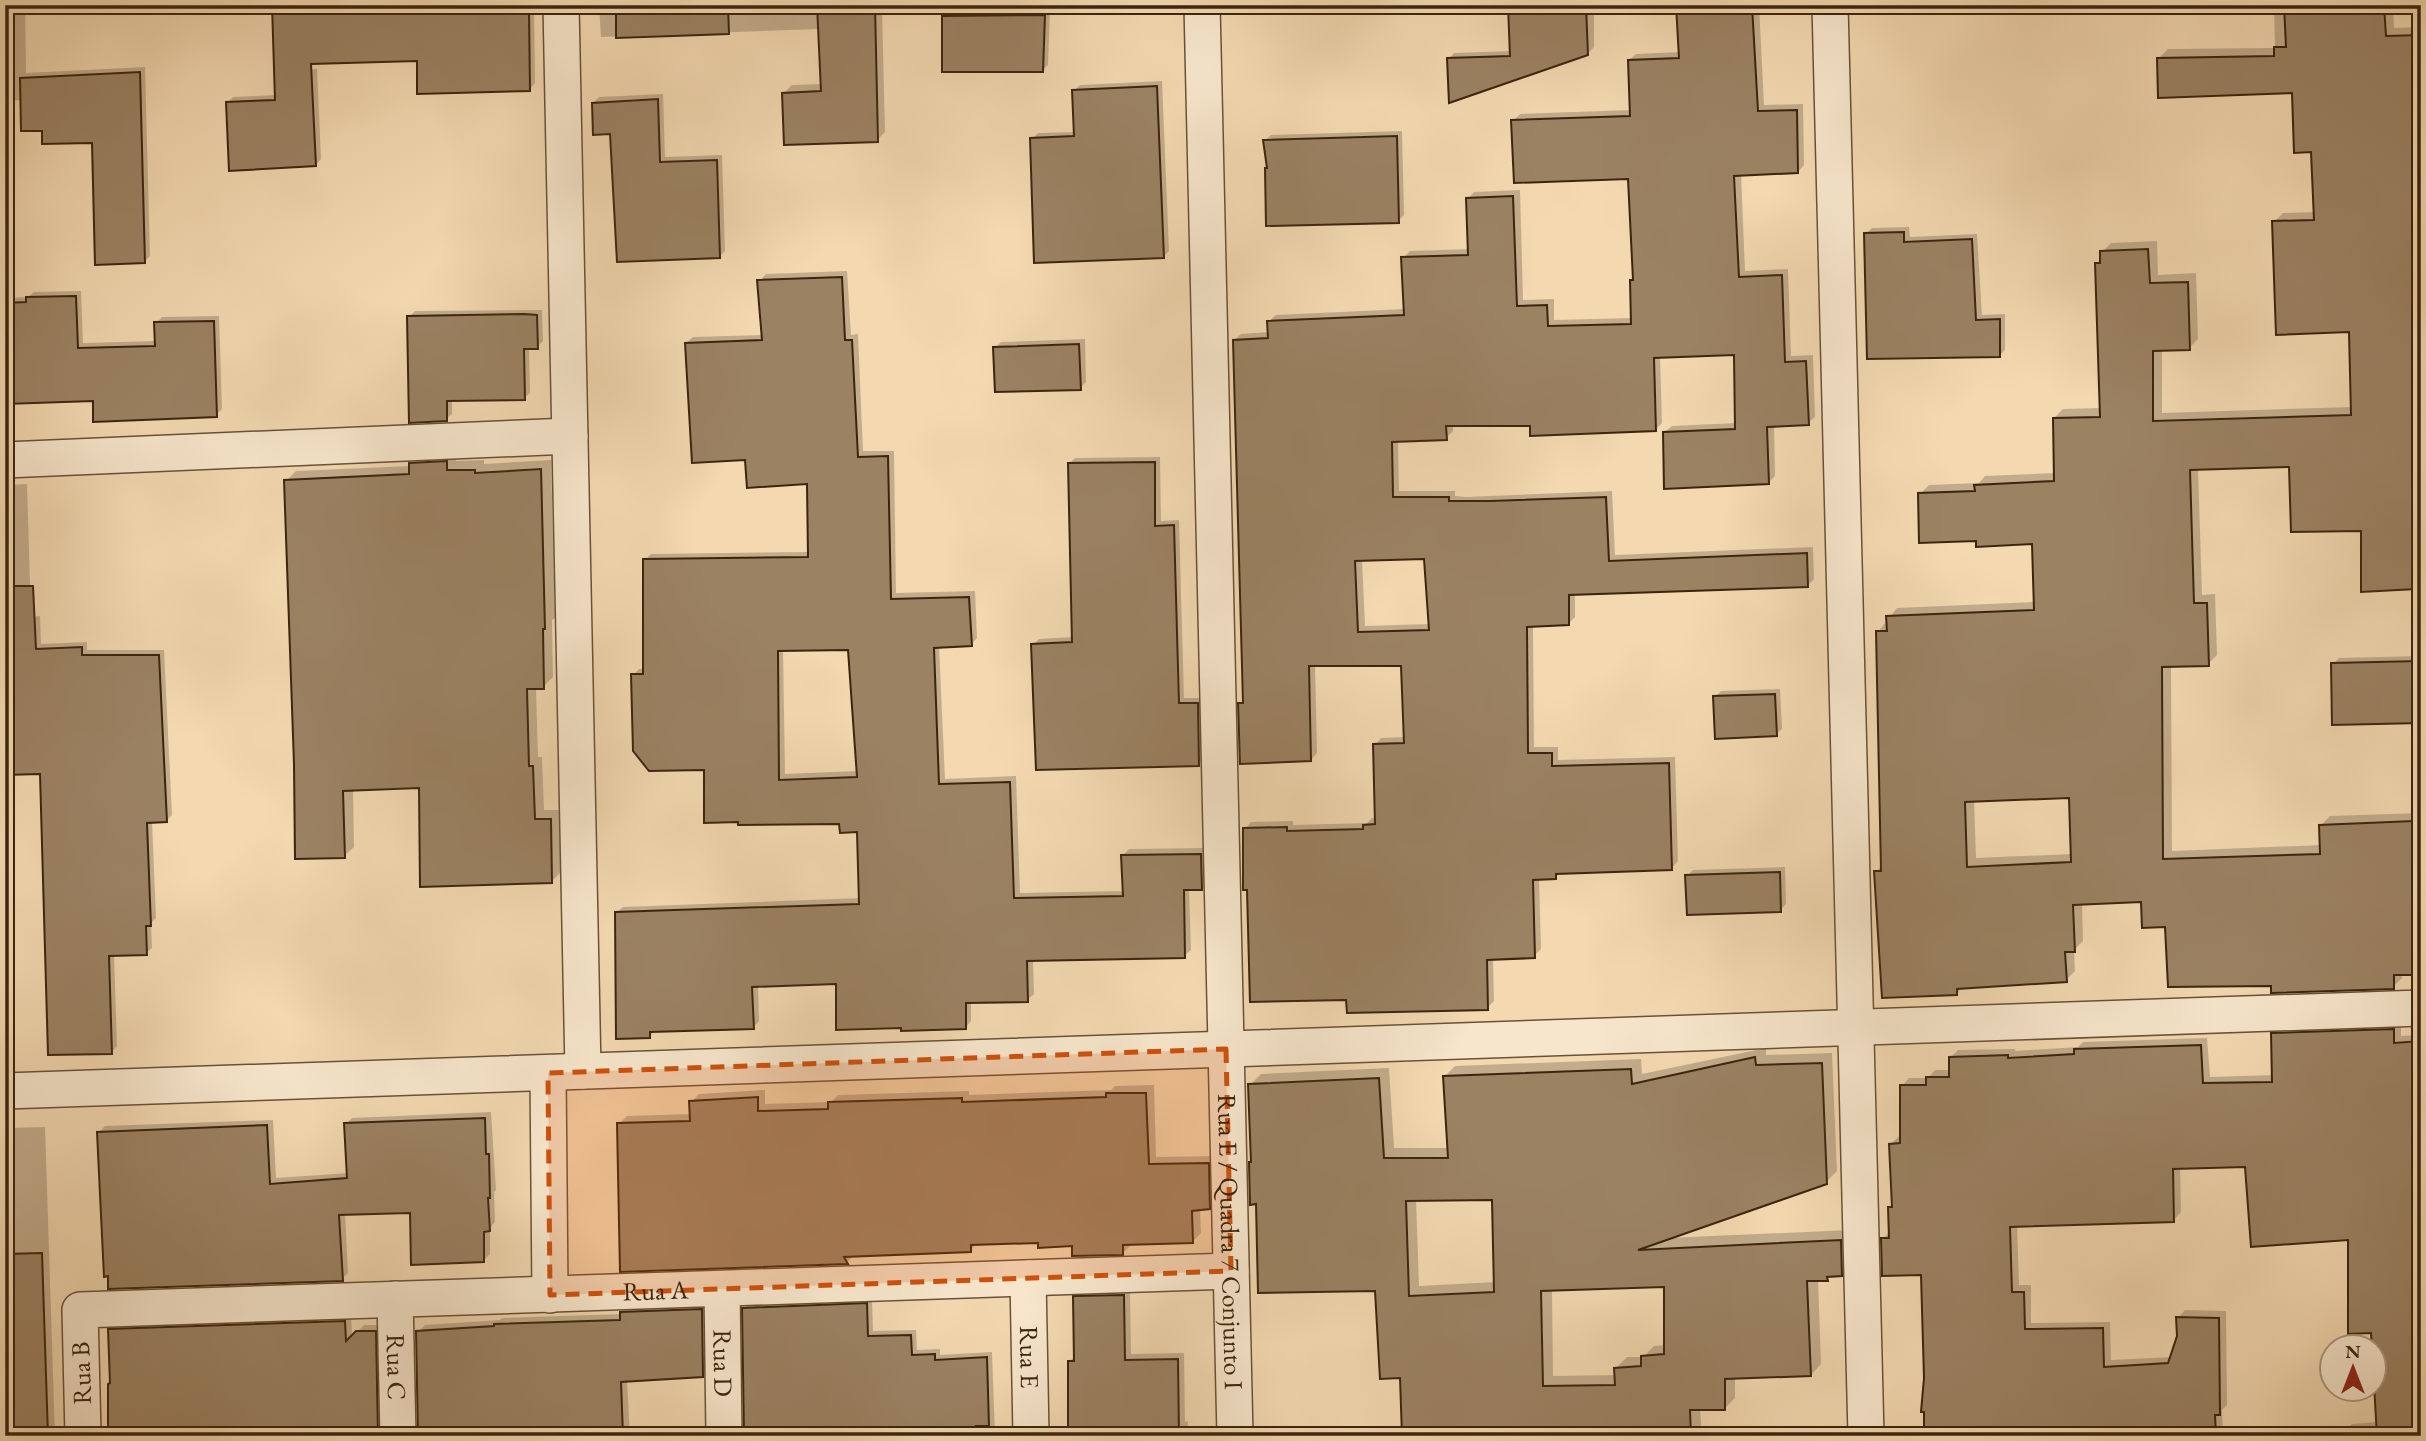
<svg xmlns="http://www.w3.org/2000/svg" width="2426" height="1441" viewBox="0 0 2426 1441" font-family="'EB Garamond',serif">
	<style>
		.shadow { fill: #0003; fill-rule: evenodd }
		.building { fill: #9b8263; stroke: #3b250f; stroke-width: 2; fill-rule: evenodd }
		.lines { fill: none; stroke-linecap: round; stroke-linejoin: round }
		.street-casing { stroke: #695237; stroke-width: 38 }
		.street { stroke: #f7e6cc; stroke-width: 35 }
		.marked { fill: #ce510c; fill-opacity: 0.2; stroke: #ce510c; stroke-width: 5; stroke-dasharray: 14 9; stroke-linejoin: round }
		.labels { text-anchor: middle; stroke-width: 7; stroke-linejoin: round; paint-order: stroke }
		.street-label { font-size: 26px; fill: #3b250f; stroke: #f7e6cc }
	</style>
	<rect width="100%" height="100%" fill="#f3d8b0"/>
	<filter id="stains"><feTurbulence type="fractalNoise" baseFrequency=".00286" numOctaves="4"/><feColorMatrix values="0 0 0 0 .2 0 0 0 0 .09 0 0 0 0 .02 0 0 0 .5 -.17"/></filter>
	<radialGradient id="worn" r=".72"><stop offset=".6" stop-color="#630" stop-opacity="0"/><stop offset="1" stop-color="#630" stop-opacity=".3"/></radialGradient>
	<g class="shadow">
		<polygon points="5,5 25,5 26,73 145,67 150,256 144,262 94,141 44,129 22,100 5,101"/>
		<polygon points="338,5 534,5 535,83 530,89 419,59"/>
		<polygon points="599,5 887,5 882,8 885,132 877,140 784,93 792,85 823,84 820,29 601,37"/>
		<polygon points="1510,5 1594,5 1594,47 1588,53 1450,101 1449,59 1454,53 1512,51"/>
		<path d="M1677 5H1759L1764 105 1803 104 1804 165 1798 172 1741 174 1745 271 1788 269 1791 356 1813 355 1815 417 1808 423 1774 425 1775 476 1768 483 1665 432 1672 426 1737 423 1736 353 1660 356 1662 423 1655 430 1532 424H1453V431L1446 438 1398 440 1399 491H1455V496L1466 497 1612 491 1615 555 1813 547 1814 579 1807 586 1575 593V617L1568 624 1533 625 1534 747H1558V760L1675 757 1678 861 1672 868 1561 872 1556 877 1539 878 1541 949 1534 956 1493 958 1494 1001 1487 1008 1348 998 1245 829 1251 822 1293 821V825L1367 823 1372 818H1376L1375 745 1381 738 1405 737 1402 664H1315L1317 753 1311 760 1240 704 1244 700 1234 340 1241 334 1269 332V321L1276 315 1405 309 1403 258 1410 251 1470 249 1468 199 1474 192 1520 190 1523 300 1554 299V320L1633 318 1631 281 1635 277 1630 178 1513 121 1520 114 1632 110 1629 60 1636 54 1680 52ZM1425 557 1430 624 1365 626 1362 559Z"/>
		<path d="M2274 5H2393L2394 28 2421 27V582L2415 588 2363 529 2291 465 2198 468 2202 595 2215 594 2217 655 2208 664 2171 665 2172 851 2322 845 2321 825 2330 816 2421 813V971L2402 973V978L2393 987 2273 984 2167 925 2143 901 2082 903 2083 941 2074 950 2075 971 2066 980 1963 987 1957 993 1876 872 1882 865 1878 632 1897 608 2036 602 2034 542 1978 539 1920 494 1929 485 1979 483 1985 476 2055 473 2054 418 2063 409 2102 408 2097 263 2102 258V252L2111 243 2157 241 2158 275 2196 273 2198 339 2189 348 2162 349V413L2353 407 2351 331 2274 222 2283 213 2315 212 2313 151 2294 91 2159 58 2168 49 2275 48ZM2070 797 2072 854 1976 858 1974 800Z"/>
		<polygon points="1050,10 1048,65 1042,71 944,17 950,11"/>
		<polygon points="317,69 321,159 316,165 228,102 233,97 276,95 282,70"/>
		<polygon points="1162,81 1169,251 1163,257 1032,139 1038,133 1076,132 1074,91 1080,85"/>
		<polygon points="663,94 665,157 722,155 725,251 719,257 612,132 593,103 599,97"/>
		<polygon points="1402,131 1404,215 1398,221 1268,167 1265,140 1271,135"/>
		<polygon points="1909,227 1910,237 1977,234 1982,315 2005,314 2005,350 1999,356 1866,234 1872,228"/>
		<path d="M847 271 851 335 858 334 863 451H894L896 593 975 591 977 638 971 645 939 646 945 779 1016 776 1020 893 1124 891 1123 855 1129 849 1207 848 1208 882 1202 889H1189L1191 950 1184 956 1033 959 1034 994 1027 1000 971 1001V1021L965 1028 837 982 758 985 759 1021 753 1028 656 1030 649 1036 616 913 623 907 861 898 858 830 705 768 633 675 639 669H645V560L651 554 810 552 809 482 747 458 686 343 693 337 763 335 759 281 766 274ZM850 648 858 771 785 774 783 650Z"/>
		<polygon points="81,291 83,343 157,341 156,323 162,317 219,316 222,409 216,415 94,399 5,404 5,298 28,297 34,292"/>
		<polygon points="542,310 543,341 537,347 529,347 530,393 524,398 452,400 452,414 446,419 409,317 415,311"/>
		<polygon points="1085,339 1086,382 1080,388 995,348 1001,342"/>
		<polygon points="456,452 456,461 484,460 484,464 551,460 555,618 552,620 553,677 543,687 536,688 538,757 542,757 544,810 560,810 561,872 551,882 421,786 353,789 354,847 344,856 296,764 286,481 296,471 411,466 421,454"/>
		<polygon points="1160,457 1161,521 1179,520 1184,698 1203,698 1204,758 1199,764 1033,645 1039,639 1073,637 1069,464 1075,458"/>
		<polygon points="27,484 31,617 40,616 41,644 87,642 87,650 164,650 172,815 166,821 152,821 156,918 151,923 152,948 146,953 114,954 117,1046 112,1052 41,772 5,773 5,485"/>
		<polygon points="2421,656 2421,722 2333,664 2339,658"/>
		<polygon points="1780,689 1782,729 1776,734 1715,697 1721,691"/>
		<polygon points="1785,867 1786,904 1780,910 1687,876 1693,870"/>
		<polygon points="2401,1022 2401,1036 2421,1035 2421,1436 2345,1436 2345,1431 2352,1424 2378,1422 2373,1331 2350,1238 2247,1165 2180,1167 2181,1212 2174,1220 2017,1225 2019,1285 2031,1285 2031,1323 2110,1322 2111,1360 2172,1357 2179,1337 2178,1318 2185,1310 2226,1311 2227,1405 2222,1410 2223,1436 1923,1436 1925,1378 1923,1273 1883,1239 1890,1231 1890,1208 1893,1204 1891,1144 1898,1137 1902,1137 1902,1086 1909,1078 1928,1078 1935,1070 1951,1070 1951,1057 1958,1050 2015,1049 2015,1051 2078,1047 2083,1042 2207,1038 2210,1077 2274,1075 2273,1034 2280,1027"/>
		<path d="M1766 1048V1055L1832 1053 1837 1171 1826 1182 1667 1238 1851 1230 1852 1264 1841 1275H1831L1827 1279H1818L1821 1364 1811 1375 1735 1377V1398L1724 1409H1700L1702 1436H1404L1401 1376 1377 1289 1258 1202 1253 1161 1250 1085 1261 1074 1389 1068 1394 1148H1449L1445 1076 1455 1066 1641 1059 1642 1074ZM1494 1198 1496 1282 1419 1286 1416 1199ZM1666 1285V1345L1654 1346 1643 1357H1627L1616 1368V1375L1553 1376 1552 1289Z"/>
		<polygon points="1154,1085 1156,1157 1216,1156 1217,1199 1209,1207 1200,1208 1201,1233 1193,1241 1131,1245 1123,1253 1040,1242 978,1243 970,1250 854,1255 847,1262 619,1124 627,1116 691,1114 691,1102 699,1094 765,1090 765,1104 831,1102 838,1095 969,1091 969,1095 1111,1090 1115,1086"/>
		<polygon points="491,1112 496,1190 494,1192 495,1222 490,1228 490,1254 483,1261 411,1211 345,1213 348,1273 342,1279 99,1132 105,1126 273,1120 276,1178 349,1173 346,1124 352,1118"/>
		<polygon points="45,1127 55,1436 5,1436 5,1128"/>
		<polygon points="1130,1288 1131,1354 1184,1353 1185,1422 1188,1421 1188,1436 1070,1436 1069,1362 1075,1356 1075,1297 1082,1290"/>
		<polygon points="872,1298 873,1331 916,1330 917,1350 940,1349 940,1355 992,1352 995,1436 748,1436 744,1308 750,1303"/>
		<polygon points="708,1303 709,1369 702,1376 627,1380 630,1436 420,1436 418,1332 425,1325 500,1320 502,1318 622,1314 629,1306"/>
		<polygon points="351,1315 352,1337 364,1325 382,1325 386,1436 109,1436 112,1382 109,1330 116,1323"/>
		<polygon points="643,1429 670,1429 670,1436 637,1436"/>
	</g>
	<g class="building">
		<polygon points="272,5 453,5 454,11 529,10 530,91 417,94 417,61 311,64 316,166 229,171 226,102 275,100"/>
		<polygon points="616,5 728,5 729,34 616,38"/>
		<polygon points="817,5 875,5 878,142 784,145 782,93 821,91"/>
		<polygon points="1508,5 1586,5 1588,55 1449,103 1447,58 1510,56"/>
		<path d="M1676 5H1752L1758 111 1797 110 1798 173 1734 176 1739 277 1782 275 1785 362 1806 361 1809 425 1767 427 1769 484 1664 489 1663 432 1735 429 1734 355 1654 358 1656 431 1530 436V426H1446L1447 440 1392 442 1393 497H1449V501H1490L1606 497 1609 561 1807 553 1808 587 1569 595V625L1527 627 1528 753H1552V766L1669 763 1672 870 1556 874V879L1533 880 1535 958 1487 960 1488 1010 1347 1013 1346 1000 1250 1002 1247 890H1243V828L1287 827V831L1363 829V825L1375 824 1373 744 1404 743 1401 666H1309L1311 761 1240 764 1238 703H1243L1233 340 1268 338 1267 321 1404 315 1401 257 1468 255 1466 198 1513 196 1517 306 1547 305 1548 326 1631 324 1630 280H1633L1628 179 1514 183 1511 120 1630 116 1628 60 1679 58ZM1424 559 1429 630 1358 632 1355 561Z"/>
		<path d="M2284 5H2384L2386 36 2421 35V249H2414L2417 342H2421V533H2415L2416 589 2361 592V531L2291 532 2289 467 2190 470 2194 603H2207L2209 666 2162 667 2163 859 2320 854 2319 825 2414 821 2419 924H2421L2420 975H2394V989L2271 993V986L2168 987 2165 927 2142 928 2141 902 2073 905 2075 952H2065L2067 982 1957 989V995L1882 998 1874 871H1881L1876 631H1887L1886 616 2034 610 2032 544 1976 547V541L1919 543 1918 493 1975 491 1974 485 2054 481 2053 418 2100 417 2095 263H2100V251L2148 249 2150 283 2188 282 2190 350 2153 351V421L2351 415 2349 332 2276 335 2272 221 2314 220 2311 152 2294 153 2292 93 2158 98 2157 58 2274 56V47H2286ZM2069 798 2071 862 1967 867 1965 802Z"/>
		<polygon points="1045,15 1043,72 942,72 942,16"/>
		<polygon points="140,72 145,263 95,265 92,143 42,144 42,131 21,131 20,78"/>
		<polygon points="1157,86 1164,258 1034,263 1030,138 1074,136 1072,90"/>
		<polygon points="658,99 660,162 717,160 720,258 617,262 610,134 593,135 592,103"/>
		<polygon points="1397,136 1399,223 1266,226 1265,168 1267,168 1263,140"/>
		<polygon points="1904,232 1904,242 1972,239 1976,320 2000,319 2000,357 1867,359 1864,233"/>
		<path d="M842 277 845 340H852L858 457 888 456 891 599 969 597 972 646 934 648 939 784 1010 782 1014 898 1123 896 1121 855 1201 854 1202 890H1184L1185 958 1027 961 1028 1002 966 1003V1029L901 1031V1028L836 1030V984L752 987 754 1029 650 1032V1038L616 1039 615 912 859 904 857 832 840 833 839 824 738 825V822L704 823V770L649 771 633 751 631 674H643V559L808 557 807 484 747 488 745 460 692 463 685 343 762 340 757 280ZM848 650 857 777 779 780 778 651Z"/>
		<polygon points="76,296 78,348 155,346 154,322 214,321 217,417 93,422 93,401 5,404 5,303 26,302 26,297"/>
		<polygon points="524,314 537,315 538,349 524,349 525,400 447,401 447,421 409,423 407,316"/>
		<polygon points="1079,344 1081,390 995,392 993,347"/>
		<polygon points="447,461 447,470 475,470 475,473 541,469 545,629 543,629 544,689 527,689 529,766 533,766 535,819 551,819 552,883 420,887 419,788 343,791 345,858 295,859 294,764 284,480 409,474 409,463"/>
		<polygon points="1155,462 1155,526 1174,525 1179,703 1198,703 1199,766 1036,770 1031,644 1072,642 1068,463"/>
		<polygon points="5,586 33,586 36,649 82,647 82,655 159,655 167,822 147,823 151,926 146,926 147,955 109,956 112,1054 48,1055 40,774 5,775"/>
		<polygon points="2421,661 2421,723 2332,725 2331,663"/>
		<polygon points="1775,694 1777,736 1715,739 1713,696"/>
		<polygon points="1780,872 1781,912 1687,915 1685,875"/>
		<polygon points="2394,1029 2394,1043 2421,1041 2421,1436 2377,1436 2371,1333 2348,1334 2348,1240 2251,1247 2245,1167 2173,1169 2174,1222 2010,1227 2012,1292 2024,1292 2025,1329 2103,1328 2104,1367 2168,1363 2177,1336 2176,1317 2219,1318 2220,1415 2215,1415 2216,1436 1924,1436 1924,1412 1921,1412 1924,1378 1921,1275 1882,1276 1881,1238 1889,1238 1888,1207 1892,1207 1889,1144 1900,1143 1900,1085 1926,1085 1926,1077 1949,1077 1949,1057 2008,1055 2008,1058 2074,1054 2074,1049 2201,1045 2203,1083 2272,1082 2271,1033"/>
		<path d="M1755 1057 1756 1065 1822 1063 1827 1184 1638 1250 1841 1240 1842 1276 1827 1277 1828 1281H1807L1811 1376 1725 1379V1410H1690L1691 1436H1402L1400 1378 1380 1379 1375 1291 1258 1293 1256 1204 1250 1205 1249 1162H1251L1248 1084 1379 1078 1384 1158H1448L1443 1076 1631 1069 1632 1084ZM1492 1200 1494 1292 1409 1296 1406 1201ZM1664 1287V1354L1641 1356V1366L1614 1368 1615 1385 1543 1386 1541 1291Z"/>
		<polygon points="1106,1093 1146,1093 1149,1164 1209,1163 1210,1209 1192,1211 1193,1243 1123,1245 1123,1255 1072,1256 1072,1246 1038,1248 1038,1243 971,1245 971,1252 844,1257 848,1264 620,1272 617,1123 690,1121 689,1101 758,1097 758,1111 828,1109 828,1102 962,1098 962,1102 1106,1097"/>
		<polygon points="485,1118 486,1154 489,1154 490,1198 488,1198 490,1231 484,1232 484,1262 411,1265 410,1213 339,1215 343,1281 108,1289 108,1276 104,1277 97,1132 267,1125 270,1184 347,1178 344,1123"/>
		<polygon points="42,1253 48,1436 5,1436 5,1254"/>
		<polygon points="1124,1295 1125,1360 1178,1359 1179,1436 1068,1436 1068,1361 1074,1361 1073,1296"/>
		<polygon points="867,1303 868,1336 911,1335 912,1355 935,1354 935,1360 987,1357 989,1426 976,1426 977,1436 744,1436 742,1308"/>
		<polygon points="702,1309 703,1377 621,1382 623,1436 418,1436 416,1331 494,1326 494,1324 620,1320 620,1312"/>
		<polygon points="345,1321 346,1341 356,1331 376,1331 378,1436 108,1436 108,1384 110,1383 108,1329"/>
	</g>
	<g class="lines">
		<g class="street-casing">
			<g id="street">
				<polyline points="561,5 583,1071"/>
				<path id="s1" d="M1202 5 1235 1436"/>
				<polyline points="1830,5 1866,1436"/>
				<polyline points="5,460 570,436"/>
				<polyline points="548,1073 550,1295"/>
				<polyline points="5,1091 2421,1008"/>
				<path id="s2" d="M1028 1278 1031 1436"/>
				<path id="s3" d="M722 1289 724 1436"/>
				<path id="s4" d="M395 1299 398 1436"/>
				<path id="s5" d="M83 1436 80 1310 1231 1271"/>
			</g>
		</g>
		<use href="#street" class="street"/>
	</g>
	<path class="marked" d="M1226 1049 1231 1271 550 1295 548 1073Z"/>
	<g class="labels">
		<g class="street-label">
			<text dy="9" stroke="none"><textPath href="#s1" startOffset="1237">Rua E / Quadra 7 Conjunto I</textPath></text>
			<text dy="9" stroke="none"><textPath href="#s5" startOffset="702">Rua A</textPath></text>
			<text dy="9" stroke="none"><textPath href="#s2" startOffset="79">Rua E</textPath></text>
			<text dy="9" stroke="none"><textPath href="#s3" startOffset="74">Rua D</textPath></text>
			<text dy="9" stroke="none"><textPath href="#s4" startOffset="68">Rua C</textPath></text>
			<text transform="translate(81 1373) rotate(-92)" y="9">Rua B</text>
		</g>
	</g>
	<rect width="2426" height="1441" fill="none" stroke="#f3d8b0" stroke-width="28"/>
	<rect x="7" y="7" width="2412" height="1427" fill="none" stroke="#3b250f" stroke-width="3.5"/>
	<rect x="14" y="14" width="2398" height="1413" fill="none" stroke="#3b250f" stroke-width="2"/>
	<g transform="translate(2353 1368)"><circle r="33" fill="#f7e6cc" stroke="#ac9980" stroke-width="2"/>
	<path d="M0-5L12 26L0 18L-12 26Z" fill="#8f2418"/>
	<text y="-10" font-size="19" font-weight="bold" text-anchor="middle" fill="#3b250f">N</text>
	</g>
	<rect width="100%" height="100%" filter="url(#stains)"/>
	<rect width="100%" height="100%" fill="url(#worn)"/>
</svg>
